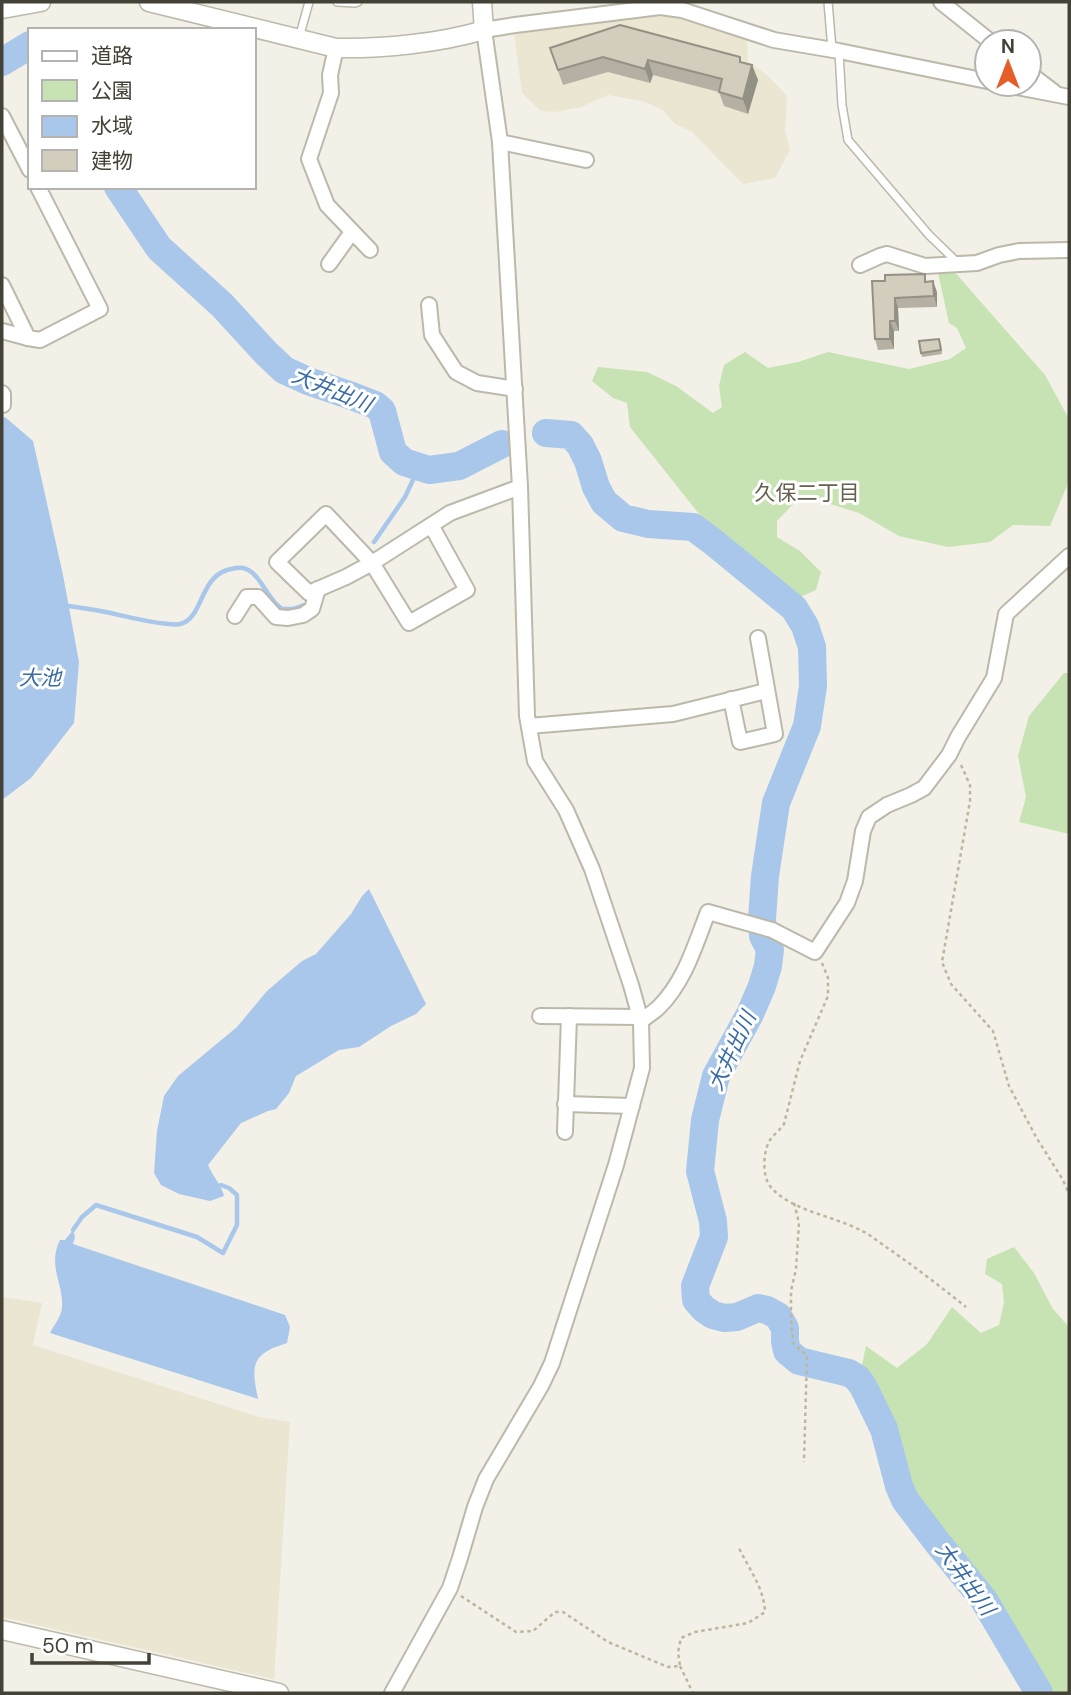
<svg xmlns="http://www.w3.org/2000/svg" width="1071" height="1695" viewBox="0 0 1071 1695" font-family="'DM Sans','Noto Sans JP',sans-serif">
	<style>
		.education { fill: #eae6d2 }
		.green { fill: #c7e3b3 }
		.water { fill: #a8c7ea }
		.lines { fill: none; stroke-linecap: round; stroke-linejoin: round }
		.stream { stroke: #a8c7ea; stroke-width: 4.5 }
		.river { stroke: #a8c7ea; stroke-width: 28 }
		.service-casing { stroke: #bcb8aa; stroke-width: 10 }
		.minor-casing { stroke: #bcb8aa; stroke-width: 18 }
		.tertiary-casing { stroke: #bcb8aa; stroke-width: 21 }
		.path { stroke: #bdb69d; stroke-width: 2.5; stroke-dasharray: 3.5 3.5; stroke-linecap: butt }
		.service { stroke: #fff; stroke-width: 7 }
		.minor { stroke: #fff; stroke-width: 14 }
		.tertiary { stroke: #fff; stroke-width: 18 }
		.wall { fill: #b5b0a3 }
		.shaded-wall { fill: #939084 }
		.building { fill: #d2cdbd; stroke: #939084; stroke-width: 2 }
		.labels { text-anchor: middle; stroke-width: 6; stroke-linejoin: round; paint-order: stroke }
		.water-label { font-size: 21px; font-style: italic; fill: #396ba7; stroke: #fff }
		.neighbourhood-label { font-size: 21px; fill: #66604f; stroke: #fff }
	</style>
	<rect width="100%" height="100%" fill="#f2f0e7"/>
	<g class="education">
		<polygon points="648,16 679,17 747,40 748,61 768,76 787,96 785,131 790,150 775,178 743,184 692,132 675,124 663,110 642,101 608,95 581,107 555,112 541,111 522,93 514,33"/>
		<polygon points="2,1297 42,1303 33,1345 259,1417 290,1422 274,1679 2,1617"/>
	</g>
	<g class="green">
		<polygon points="952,269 1045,375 1069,419 1069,481 1050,526 1013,525 990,542 948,547 899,536 859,513 821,501 796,501 777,521 777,537 800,551 821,572 816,590 800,597 771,578 703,519 630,427 627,403 613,398 592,381 598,367 647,372 676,386 713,413 722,407 719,386 724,365 745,352 768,368 798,362 828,352 909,369 950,359 966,348 957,328 949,323 938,273"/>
		<polygon points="1064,673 1069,673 1069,834 1019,822 1026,797 1018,756 1029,716"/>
		<polygon points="1014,1247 1034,1273 1053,1309 1069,1327 1069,1693 1047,1693 988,1596 910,1496 892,1421 874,1389 862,1365 866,1346 897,1368 927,1344 952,1307 981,1333 999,1325 1004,1302 1002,1284 985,1274 987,1259"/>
	</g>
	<g class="water">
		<polygon points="5,417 33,441 63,575 79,662 74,723 31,778 2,800 2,418"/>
		<path d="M369 889 426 1004 416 1014 391 1026 359 1047 339 1050 296 1076 289 1093 276 1109 268 1111 241 1123 208 1165C213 1177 221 1184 224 1196L210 1201 179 1194 161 1185 154 1173 157 1131 164 1096 178 1076 237 1027 267 991 302 961 316 954 351 914 362 896Z"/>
		<path d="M73 1230 75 1237 73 1244 285 1315 290 1327 287 1343C251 1354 251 1365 258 1399L50 1333C54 1325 61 1317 62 1308 64 1284 47 1266 60 1240H65Z"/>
	</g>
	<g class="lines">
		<g class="stream">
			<polyline points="374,542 405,497 419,467"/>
			<path d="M69 606C83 608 97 610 111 613 132 618 147 622 169 624 173 624 176 625 180 624 203 619 199 579 227 570 232 569 237 567 243 568 260 571 267 600 282 609H293L304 605"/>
			<polyline points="73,1230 82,1217 96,1205 197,1237 223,1253 237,1225 237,1195 229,1188 221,1185"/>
		</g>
		<g class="river">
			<polyline points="2,62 30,45"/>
			<polyline points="118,187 159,248 222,305 266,353 284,370 308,381 352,396 375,405 382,411 393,452 404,462 429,470 459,466 502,444"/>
			<polyline points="546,433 571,435 580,445 588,461 596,487 604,502 623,518 648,524 693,527 712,541 794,608 805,626 812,647 813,686 807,726 776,803 765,876 762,919 763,936 770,949 768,966 762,986 750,1014 716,1076 705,1120 700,1171 713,1221 714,1237 695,1286 696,1300 704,1309 713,1315 724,1318 737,1317 758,1308 767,1310 778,1316 785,1328 785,1341 787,1351 799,1361 849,1373 857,1378 863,1386 884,1429 899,1486 905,1500 937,1542 984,1600 1039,1693"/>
		</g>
		<g class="service-casing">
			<g id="service">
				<polyline points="337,2 355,3 358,2"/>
				<polyline points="828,2 832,49"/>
				<polyline points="299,38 309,2"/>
				<polyline points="839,52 842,105 848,140 929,235 958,263"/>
			</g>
		</g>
		<g class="minor-casing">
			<g id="minor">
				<polyline points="941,2 991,42"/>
				<polyline points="336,48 330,75 331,93 309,159 327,205 370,250"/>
				<polyline points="1029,73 1054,92"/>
				<polyline points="1001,84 1069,97"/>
				<polyline points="2,116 30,170"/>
				<polyline points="500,142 586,160"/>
				<polyline points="329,264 352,232"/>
				<polyline points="860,265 880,256 887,254 925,266 977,263 999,255 1019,251 1069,250"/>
				<polyline points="2,285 28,338 40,340 100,309 38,187"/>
				<polyline points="429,305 432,335 456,372 477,383 515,389"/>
				<polyline points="2,331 28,338"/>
				<polyline points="2,393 3,394 3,405"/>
				<polyline points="431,525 467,590 409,623 372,563 326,514 277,562 309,593 346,577 372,563 450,513 520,487"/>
				<polyline points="235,616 247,597 258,597 276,617 288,618 303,615 312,609 318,589"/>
				<polyline points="731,699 740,742 775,734 758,638"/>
				<polyline points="529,726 673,714 766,691"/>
				<polyline points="540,1016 640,1017"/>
				<path d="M641 1021C647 1016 654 1012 659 1007 685 981 695 945 708 912L772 930 815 952 847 903 855 881 863 831 869 817 887 805 911 795 924 788 949 755 958 737 994 678 1006 614 1069 556"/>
				<polyline points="565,1104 632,1106"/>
				<polyline points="565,1132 569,1016"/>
				<polyline points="392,1693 450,1588 460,1558 475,1507 486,1479 541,1386 552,1363 616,1165 642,1068 641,1021 631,985 592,869 566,810 535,761 527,716 520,487 500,142 484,30 515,25 660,7 682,10 774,40 839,51 987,81"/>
			</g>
		</g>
		<g class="tertiary-casing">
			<g id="tertiary">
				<path d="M149 2 336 48C382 49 441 43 484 30L482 2"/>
				<polyline points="2,9 41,2"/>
				<polyline points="2,1630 279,1693"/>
			</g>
		</g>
		<g class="path">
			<polyline points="961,765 970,785 970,801 942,962 951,984 993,1031 1009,1086 1036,1137 1063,1180 1069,1194"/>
			<path d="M822 963 828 978V996L800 1061 784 1124C780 1130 774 1134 770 1140 763 1151 762 1176 770 1186 790 1211 835 1216 862 1231 871 1235 880 1243 889 1249 915 1267 941 1287 966 1307"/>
			<polyline points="794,1203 799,1223 796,1269 791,1291 791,1319 793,1343 807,1356 804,1462"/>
			<path d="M461 1596 516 1632 533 1631 555 1612H563L608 1642 668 1667 680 1666 678 1652 681 1638 695 1632 748 1623 765 1612C764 1587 748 1568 738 1546"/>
			<polyline points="680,1666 693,1693"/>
		</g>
		<use href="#service" class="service"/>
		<use href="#minor" class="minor"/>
		<use href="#tertiary" class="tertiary"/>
	</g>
	<g class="wall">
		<polygon points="550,48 742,63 752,65 758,80 748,114 724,106 719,92 653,75 650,83 608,72 563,85"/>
		<polygon points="872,281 937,292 937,307 898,308 899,331 894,331 894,349 878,350 875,339"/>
		<polygon points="941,343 942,354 922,357 921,353"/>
	</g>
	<g class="shaded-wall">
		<polygon points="648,60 653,75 650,83 645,69"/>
		<polygon points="752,65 758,80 748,114 743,99"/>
		<polygon points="933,281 937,292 937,307 934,296"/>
		<polygon points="895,298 898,308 899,331 895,321"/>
		<polygon points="890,321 894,331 894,349 890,339"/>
	</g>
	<g class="building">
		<polygon points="620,25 740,57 740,62 752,65 743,99 719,92 722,79 648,60 645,69 603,57 558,70 550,48"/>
		<polygon points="925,274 925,282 933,281 934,296 895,298 895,321 890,321 890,339 875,339 872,281 885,281 885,275"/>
		<polygon points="939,339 941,350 921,353 919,341"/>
	</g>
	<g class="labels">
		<g class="water-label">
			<text transform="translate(332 390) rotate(22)" y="7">大井出川</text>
			<text x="40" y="685">大池</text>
			<text transform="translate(732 1051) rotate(-65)" y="7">大井出川</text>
			<text transform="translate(965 1579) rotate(54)" y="7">大井出川</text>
		</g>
		<g class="neighbourhood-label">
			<text x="807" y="500">久保二丁目</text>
		</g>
	</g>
	<rect width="1071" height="1695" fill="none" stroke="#444136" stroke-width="7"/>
	<rect x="28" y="28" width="228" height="161" fill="#ffffff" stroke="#b4b3af" stroke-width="2"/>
	<rect x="42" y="51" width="35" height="10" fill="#ffffff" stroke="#b4b3af" stroke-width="2"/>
	<text x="91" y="63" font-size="21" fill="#444136">道路</text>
	<rect x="42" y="80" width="35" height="21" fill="#c7e3b3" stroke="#b4b3af" stroke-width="2"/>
	<text x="91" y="98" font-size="21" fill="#444136">公園</text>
	<rect x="42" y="116" width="35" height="21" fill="#a8c7ea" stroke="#b4b3af" stroke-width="2"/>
	<text x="91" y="133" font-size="21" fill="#444136">水域</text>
	<rect x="42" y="150" width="35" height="21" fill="#d2cdbd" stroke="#b4b3af" stroke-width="2"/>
	<text x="91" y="168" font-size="21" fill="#444136">建物</text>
	<g transform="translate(1008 63)"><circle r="33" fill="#ffffff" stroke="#b4b3af" stroke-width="2"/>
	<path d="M0-5L12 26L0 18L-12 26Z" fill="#e75d29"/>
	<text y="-10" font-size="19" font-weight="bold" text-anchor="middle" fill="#444136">N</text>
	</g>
	<path d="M32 1653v10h117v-10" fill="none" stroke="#444136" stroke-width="3.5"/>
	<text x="42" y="1653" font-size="21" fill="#444136" stroke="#ffffff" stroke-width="5" paint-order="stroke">50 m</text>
</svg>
